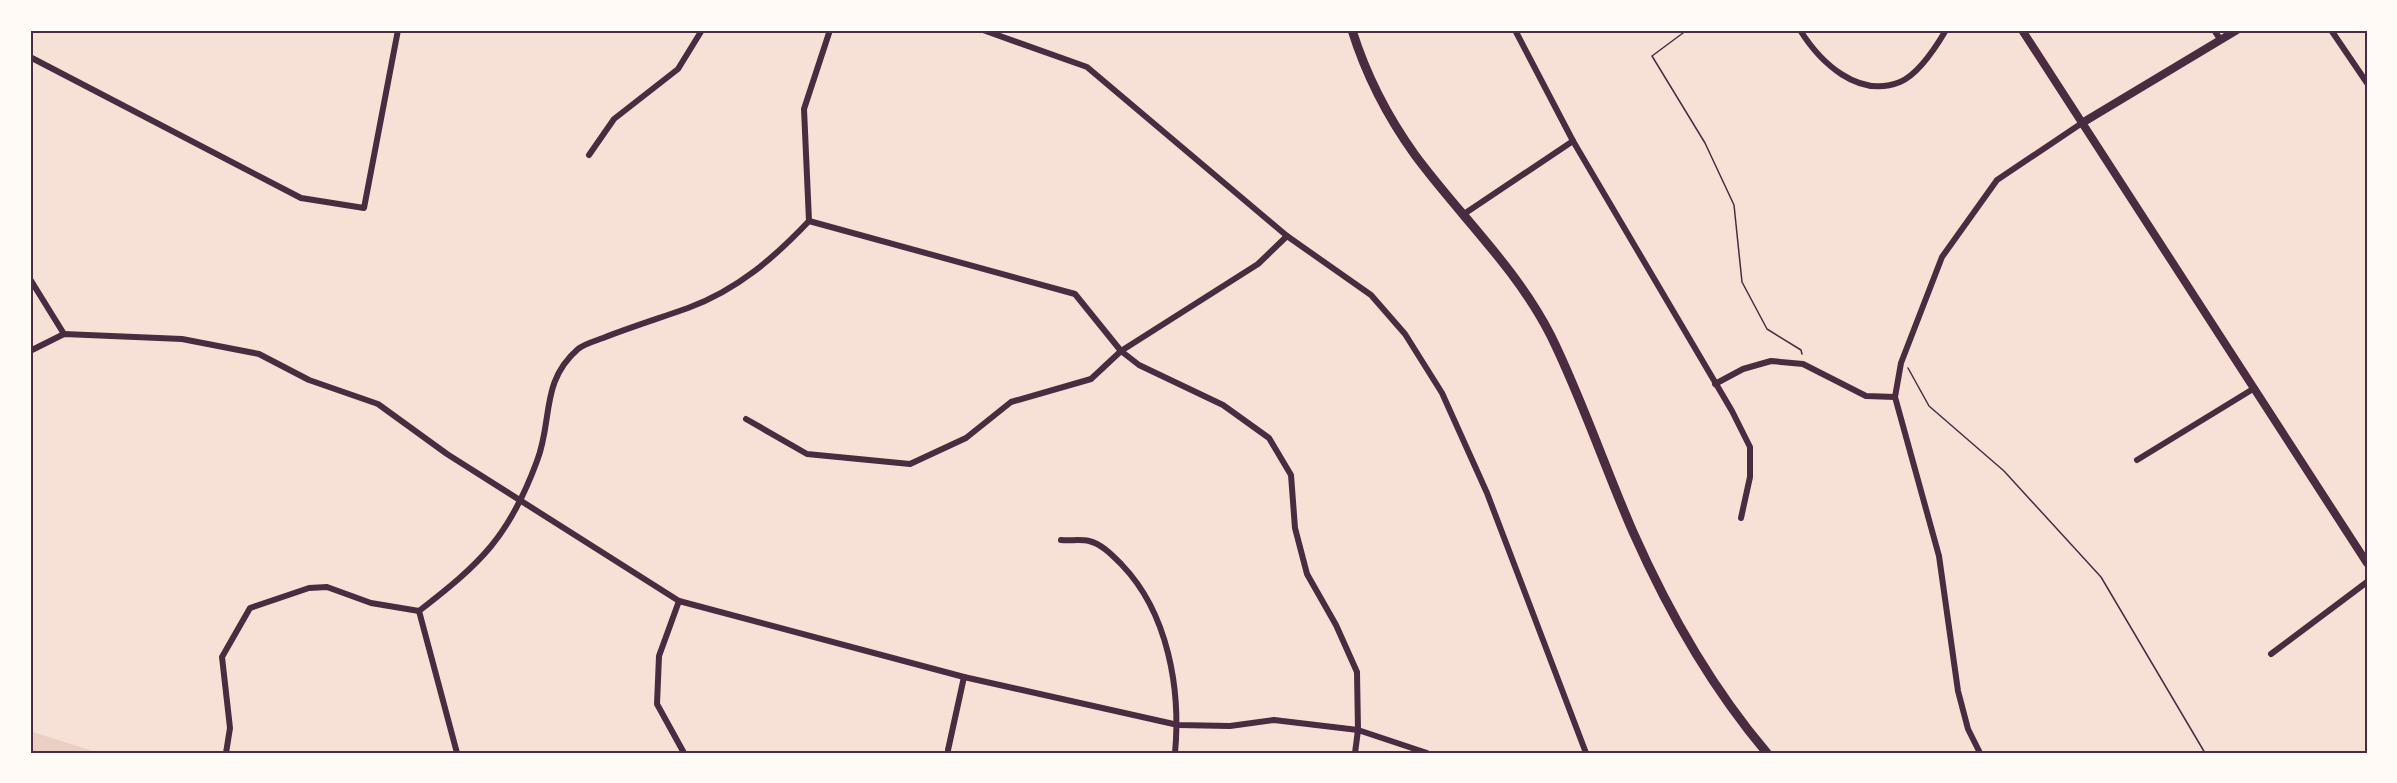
<svg xmlns="http://www.w3.org/2000/svg" width="2397" height="783" viewBox="0 0 2397 783" font-family="Lora,serif">
	<style>
		.green { fill: #ebcfc5 }
		.lines { fill: none; stroke-linecap: round; stroke-linejoin: round }
		.path { stroke: #4a2c40; stroke-width: 1.5 }
		.minor { stroke: #4a2c40; stroke-width: 6 }
		.tertiary { stroke: #4a2c40; stroke-width: 8 }
		.primary { stroke: #4a2c40; stroke-width: 9 }
		.neatline { fill: none; stroke: #4a2c40; stroke-width: 2 }
	</style>
	<rect width="100%" height="100%" fill="#f7e1d7"/>
	<polygon class="green" points="30,731 99,753 30,753"/>
	<g class="lines">
		<g class="path">
			<polyline points="1687,30 1652,56 1705,143 1734,205 1742,282 1767,329 1801,350 1802,354"/>
			<polyline points="1908,368 1929,406 2004,471 2101,577 2205,753"/>
		</g>
		<g class="minor">
			<polyline points="983,30 1087,67 1287,236 1371,295 1405,334 1442,393 1487,493 1586,753"/>
			<polyline points="1515,30 1573,141 1732,411 1750,447 1750,477 1741,518"/>
			<path d="M1800 30C1820 62 1858 99 1900 82 1919 74 1936 47 1946 30"/>
			<polyline points="2214,30 2220,39"/>
			<polyline points="2331,30 2367,83"/>
			<polyline points="30,57 301,198 364,208 398,30"/>
			<polyline points="589,155 614,119 678,69 702,30"/>
			<polyline points="1464,214 1573,141"/>
			<polyline points="809,221 1075,294 1121,351 1139,365 1223,405 1269,438 1291,475 1295,528 1307,574 1336,625 1357,672 1358,730 1355,753"/>
			<polyline points="30,279 64,334"/>
			<polyline points="30,351 64,334 182,339 259,354 309,380 378,404 447,454 679,601 964,677 1178,725 1230,726 1274,720 1358,730 1427,753"/>
			<polyline points="1715,384 1743,369 1771,361 1803,364 1866,396 1895,397"/>
			<polyline points="746,419 807,454 910,464 966,438 1011,402 1091,379 1121,351 1258,264 1287,236"/>
			<polyline points="2137,460 2253,389"/>
			<path d="M1061 540C1070 541 1080 539 1089 541 1102 544 1113 556 1122 565 1168 613 1181 689 1175 753"/>
			<polyline points="679,601 659,656 657,704 684,753"/>
			<polyline points="419,611 457,753"/>
			<polyline points="2271,654 2367,582"/>
			<polyline points="948,750 964,677"/>
			<path d="M226 753 230 728 222 657 250 608 309 588 327 587 371 603 419 611C481 563 509 537 537 461 553 420 540 382 578 349 584 344 595 341 603 338 631 327 660 318 688 308 737 290 774 258 809 221L804 109 830 30"/>
			<polyline points="1980,753 1968,729 1958,691 1939,556 1895,397 1901,363 1942,257 1997,180 2082,123"/>
		</g>
		<g class="tertiary">
			<polyline points="2022,30 2367,563"/>
			<polyline points="2082,123 2237,30"/>
		</g>
		<path class="primary" d="M1352 30C1366 75 1387 116 1415 155 1460 216 1516 267 1551 336 1582 399 1605 468 1633 532 1668 611 1711 687 1767 753"/>
	</g>
	<rect width="2397" height="783" fill="none" stroke="#fffaf5" stroke-width="63"/>
	<rect x="32" y="32" width="2334" height="720" class="neatline"/>
</svg>
